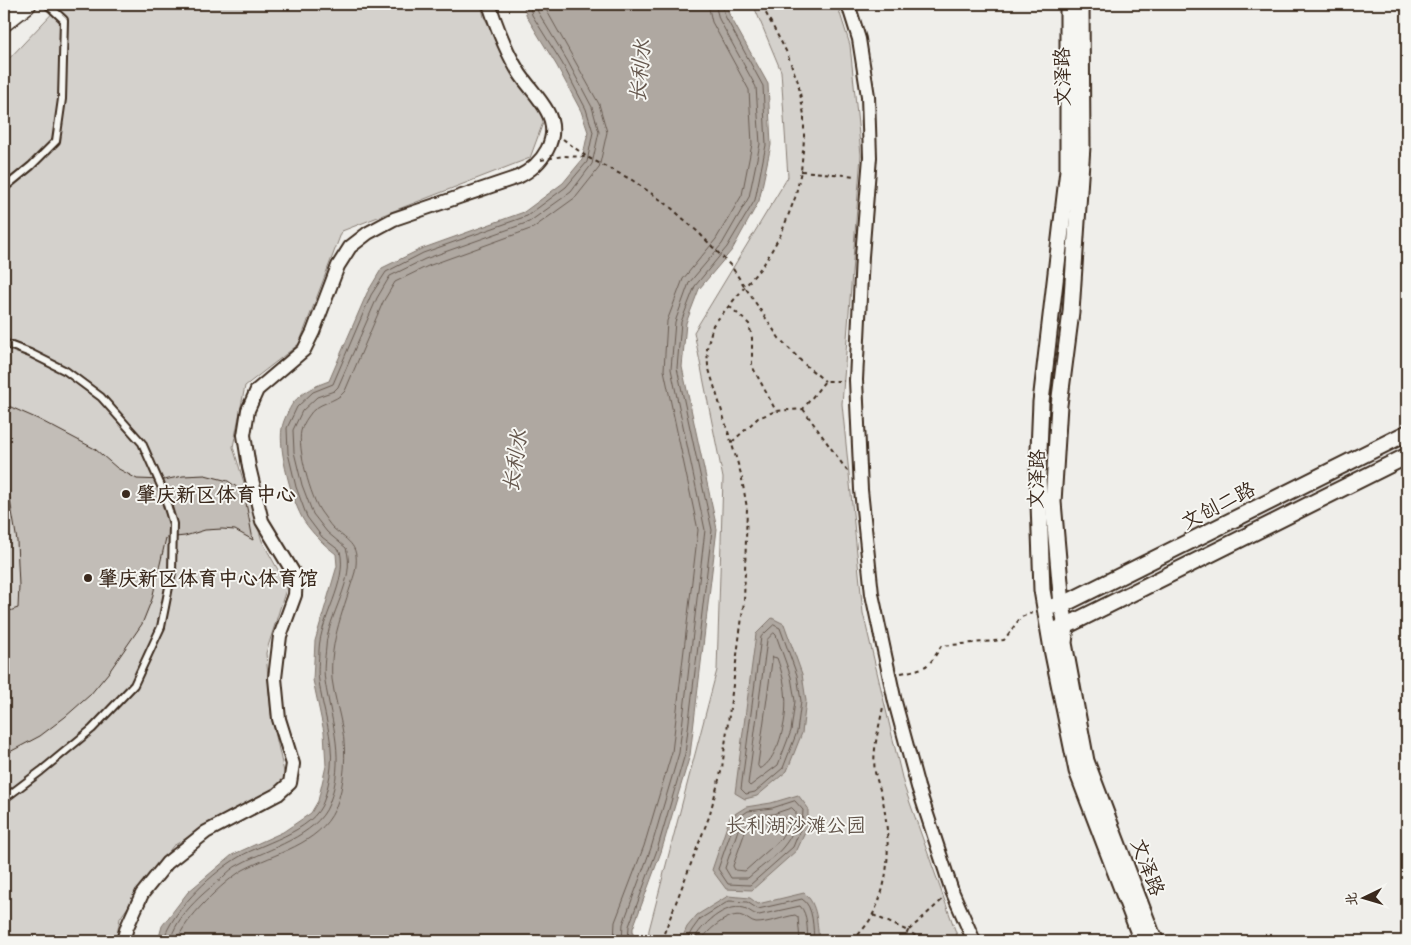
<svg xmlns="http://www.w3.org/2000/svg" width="1411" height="945" viewBox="0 0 1411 945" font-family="Caveat,'LXGW WenKai TC',sans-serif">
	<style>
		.green { fill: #d4d1cc; stroke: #887e75 }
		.water { fill: #afa8a1; stroke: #81766d }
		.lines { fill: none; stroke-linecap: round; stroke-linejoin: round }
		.shore { stroke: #695c52; stroke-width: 1 }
		.building { fill: #c2bdb7; stroke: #3b2a1e }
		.service-casing { stroke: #3b2a1e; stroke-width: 10 }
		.minor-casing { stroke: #3b2a1e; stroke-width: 16 }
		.tertiary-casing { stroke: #3b2a1e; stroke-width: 19 }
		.secondary-casing { stroke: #3b2a1e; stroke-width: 21 }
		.path { stroke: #3b2a1e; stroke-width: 2; stroke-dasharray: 4 4; stroke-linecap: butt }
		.service { stroke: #f6f6f2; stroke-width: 6 }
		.minor { stroke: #f6f6f2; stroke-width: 12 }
		.tertiary { stroke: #f6f6f2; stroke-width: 15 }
		.secondary { stroke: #f6f6f2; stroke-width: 18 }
		.path-bridge { stroke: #3b2a1e; stroke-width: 2; stroke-dasharray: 4 4; stroke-linecap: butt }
		.poi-dot { fill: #3b2a1e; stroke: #f6f6f2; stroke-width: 2 }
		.labels { text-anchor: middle; stroke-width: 4; stroke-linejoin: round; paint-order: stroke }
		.street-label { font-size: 20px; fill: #3b2a1e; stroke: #f6f6f2 }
		.poi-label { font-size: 20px; font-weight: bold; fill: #3b2a1e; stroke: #f6f6f2; text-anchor: start }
		.park-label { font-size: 20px; fill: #61544a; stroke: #f6f6f2 }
		.water-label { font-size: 21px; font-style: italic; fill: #64564c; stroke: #f6f6f2 }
	</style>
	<rect width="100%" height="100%" fill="#efeeea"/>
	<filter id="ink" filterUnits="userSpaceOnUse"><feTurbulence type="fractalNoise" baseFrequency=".02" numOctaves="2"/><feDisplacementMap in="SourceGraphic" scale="10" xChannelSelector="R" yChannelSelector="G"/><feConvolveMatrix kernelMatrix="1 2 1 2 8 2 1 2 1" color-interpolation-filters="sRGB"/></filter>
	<g filter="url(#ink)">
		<g class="green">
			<polygon points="61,4 481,4 484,17 544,120 530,158 342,231 299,344 245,386 233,447 262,541 287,586 266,653 271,714 286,781 173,846 120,918 116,941 4,941 4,64"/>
			<polygon points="753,4 837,4 850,45 861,155 842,404 863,613 904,786 959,941 648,941 649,930 717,670 723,478 694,332 788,177 781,71"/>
		</g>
		<g class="water">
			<path d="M523 4H726L729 14 768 84 771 145 759 201 732 250 699 289 686 323 682 367 717 529 690 755 661 852 633 928V941H158L162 926 188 892 232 855 283 832 311 813 318 801 326 766 324 732 313 680 315 641 337 566 336 554C323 544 313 534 304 521 292 502 278 449 282 428 283 421 289 409 293 403 303 391 315 386 329 381L367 293 382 268 421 249 524 212 563 183 582 160 588 132 581 111 557 66 527 17Z"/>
			<polygon points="772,618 784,624 802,674 806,701 802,733 787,771 757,796 745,799 735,793 756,634"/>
			<polygon points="798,795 808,808 808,826 797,850 752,890 726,889 712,870 730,817 746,807 771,803"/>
			<path d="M804 893C818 904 817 924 819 941H681L687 927 697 915 728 896 750 898 758 904Z"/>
		</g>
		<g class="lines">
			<g class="shore">
				<polygon points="774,625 780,628 797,675 801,701 797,732 783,768 755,792 746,794 741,789 761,637"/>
				<polygon points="774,633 776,635 791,677 795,701 791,731 778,765 750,786 748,784 767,640"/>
				<path d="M773 657 777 658C788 688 789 715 778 745 773 755 770 763 760 769L758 766Z"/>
				<polygon points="795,801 803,810 802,825 793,847 750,885 728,884 718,869 735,820 748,811 772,808"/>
				<path d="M792 808 796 812C797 844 770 859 748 878H731L725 868 740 824 750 817 773 814Z"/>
				<polygon points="786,818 789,822 781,839 745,871 735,870 733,866 746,829 753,825"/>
				<path d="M163 941C172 911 208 877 234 860 259 843 314 833 324 800 327 790 330 778 331 767 334 738 322 709 319 681 317 671 319 660 319 650 320 618 348 583 340 551L322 537 307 517 296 487 288 453 287 428 297 407 313 392 333 384 371 295 386 272 423 253 527 216 566 187 587 162 593 132 586 109 562 63 532 15 529 4"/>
				<path d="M170 941C177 915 201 895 222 878 227 873 233 867 240 864 267 849 317 836 329 804 346 758 332 726 325 681 323 670 325 658 326 647 327 616 357 579 346 548L327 532 313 514 302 485 294 452 293 430 302 411 317 397 334 391 338 387 377 298 390 276 425 259 529 222 571 192 592 164 599 132 592 107 567 60 538 12 535 4"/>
				<path d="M177 941C183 920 224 881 243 870 274 853 319 845 335 809 345 786 347 751 342 727 339 711 334 695 332 679 329 642 345 606 355 572 360 545 350 543 333 528 329 524 325 517 321 512 311 498 297 448 301 431 302 427 305 421 308 417 317 401 335 404 345 391L383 302 395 282 428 266 533 228 576 197 599 168 607 132 599 104 543 4"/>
				<polyline points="614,941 615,922 644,846 672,752 698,530 664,370 667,321 683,279 716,239 742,195 752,144 749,90 712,22 708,4"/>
				<polyline points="622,941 623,924 651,848 679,753 705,530 671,369 675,322 689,283 722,244 749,197 760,144 756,87 719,19 715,4"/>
				<polyline points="628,941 629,926 657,850 685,754 712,530 677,368 681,322 695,286 727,247 755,200 766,145 763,86 725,16 722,4"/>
				<path d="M686 941 692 930 700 919 729 901 747 902 758 909 802 899C814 906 813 929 814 941"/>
				<path d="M693 941C701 925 725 903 744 908 750 910 752 914 759 915L800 906C808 914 807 930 808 941"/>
				<path d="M701 941C706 931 730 911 742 916 748 918 750 922 756 923 769 923 783 917 795 915L798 917 800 941"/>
			</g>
		</g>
		<polygon class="building" points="4,404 38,419 95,449 117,468 137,479 164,480 183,476 205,475 228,481 244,492 253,540 235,530 222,529 205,530 185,536 166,538 152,599 142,624 109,672 90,695 65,717 40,736 4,755 4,613 18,608 19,586 17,541 9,494 4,474"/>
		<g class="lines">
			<g class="service-casing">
				<g id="service">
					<polyline points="4,188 31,166 56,141 62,99 64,20 47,4"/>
					<polyline points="4,343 30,353 66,371 101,397 142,443 162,488 173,524 172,572 161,627 134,685 92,729 41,771 4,799"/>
				</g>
			</g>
			<g class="minor-casing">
				<g id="minor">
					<polyline points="848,4 859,39 868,96 870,157 862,256 856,380 861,490 872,594 895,702 918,787 952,891 974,941"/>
					<path d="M123 941 127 927 142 894 167 863 206 832 278 794 290 783 293 764 279 719 275 678 280 636 295 595 296 577 262 521 249 467 244 435 248 410 257 390 304 350 313 332 338 266 350 247 368 233 394 219 518 177C542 165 562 138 547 111 540 98 528 86 520 74 506 52 497 28 489 4"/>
				</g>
			</g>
			<g class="tertiary-casing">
				<g id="tertiary">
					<polyline points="1068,4 1068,170 1041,402 1038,474 1042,590 1052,649 1077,771 1142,941"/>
					<polyline points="1081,4 1082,146 1071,312 1059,405 1053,502 1062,605 1066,626 1064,643 1086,761 1151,932 1156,941"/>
					<polyline points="1054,606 1062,605 1407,433"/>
					<polyline points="1057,629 1066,626 1407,456"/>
				</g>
			</g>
			<g class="secondary-casing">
				<polyline id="secondary" points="4,22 27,4"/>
			</g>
			<g class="path">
				<polyline points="563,139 587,157"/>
				<polyline points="801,171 856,176"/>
				<polyline points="729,306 749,324 752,338 752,366 776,411"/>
				<polyline points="803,409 848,472"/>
				<polyline points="732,442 758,418 776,411 803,409 825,381 844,381"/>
				<path d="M901 673C926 668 928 669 941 646L1004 640 1021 617 1032 613"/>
				<polyline points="873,915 908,931 942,900"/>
				<polyline points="663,941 663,936 709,817 722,768 744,602 747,508 741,474 708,366 707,348 713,325 764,264 781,234 795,198 801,171 804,140 804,115 798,82 786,51 761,4"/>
				<path d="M853 941C859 933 869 924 873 914 891 880 890 838 883 801 881 791 877 782 875 772 872 751 879 728 883 707"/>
				<polyline points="903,941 908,931 924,941"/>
			</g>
			<use href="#service" class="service"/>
			<use href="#minor" class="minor"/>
			<use href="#tertiary" class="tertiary"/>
			<use href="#secondary" class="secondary"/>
			<polyline class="path-bridge" points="541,160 563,156 587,157 632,180 668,205 699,233 731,266 779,338 804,364 825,381"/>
		</g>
	</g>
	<g class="poi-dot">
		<circle cx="126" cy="494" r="5"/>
		<circle cx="88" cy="578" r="5"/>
	</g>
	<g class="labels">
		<g class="street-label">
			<text transform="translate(1062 77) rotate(-91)" y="7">文泽路</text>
			<text transform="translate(1036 479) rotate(-88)" y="7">文泽路</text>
			<text transform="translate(1218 505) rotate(-27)" y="7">文创二路</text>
			<text transform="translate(1148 867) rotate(69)" y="7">文泽路</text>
		</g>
		<g class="poi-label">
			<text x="136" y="501">肇庆新区体育中心</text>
			<text x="98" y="585">肇庆新区体育中心体育馆</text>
		</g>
		<g class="park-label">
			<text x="796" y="832">长利湖沙滩公园</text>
		</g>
		<g class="water-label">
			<text transform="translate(640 71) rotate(-85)" y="7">长利水</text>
			<text transform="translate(515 461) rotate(-81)" y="7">长利水</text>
		</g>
	</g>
	<rect width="1411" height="945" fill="none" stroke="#f6f6f2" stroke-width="20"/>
	<rect x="10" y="10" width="1391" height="925" fill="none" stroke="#3b2a1e" stroke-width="2" filter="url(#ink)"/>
	<g transform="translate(1364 898) rotate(265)" stroke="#f6f6f2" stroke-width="4" paint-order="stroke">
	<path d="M0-4L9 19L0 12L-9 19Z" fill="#3b2a1e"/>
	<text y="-8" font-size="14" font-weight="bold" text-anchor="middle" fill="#3b2a1e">北</text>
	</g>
</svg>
